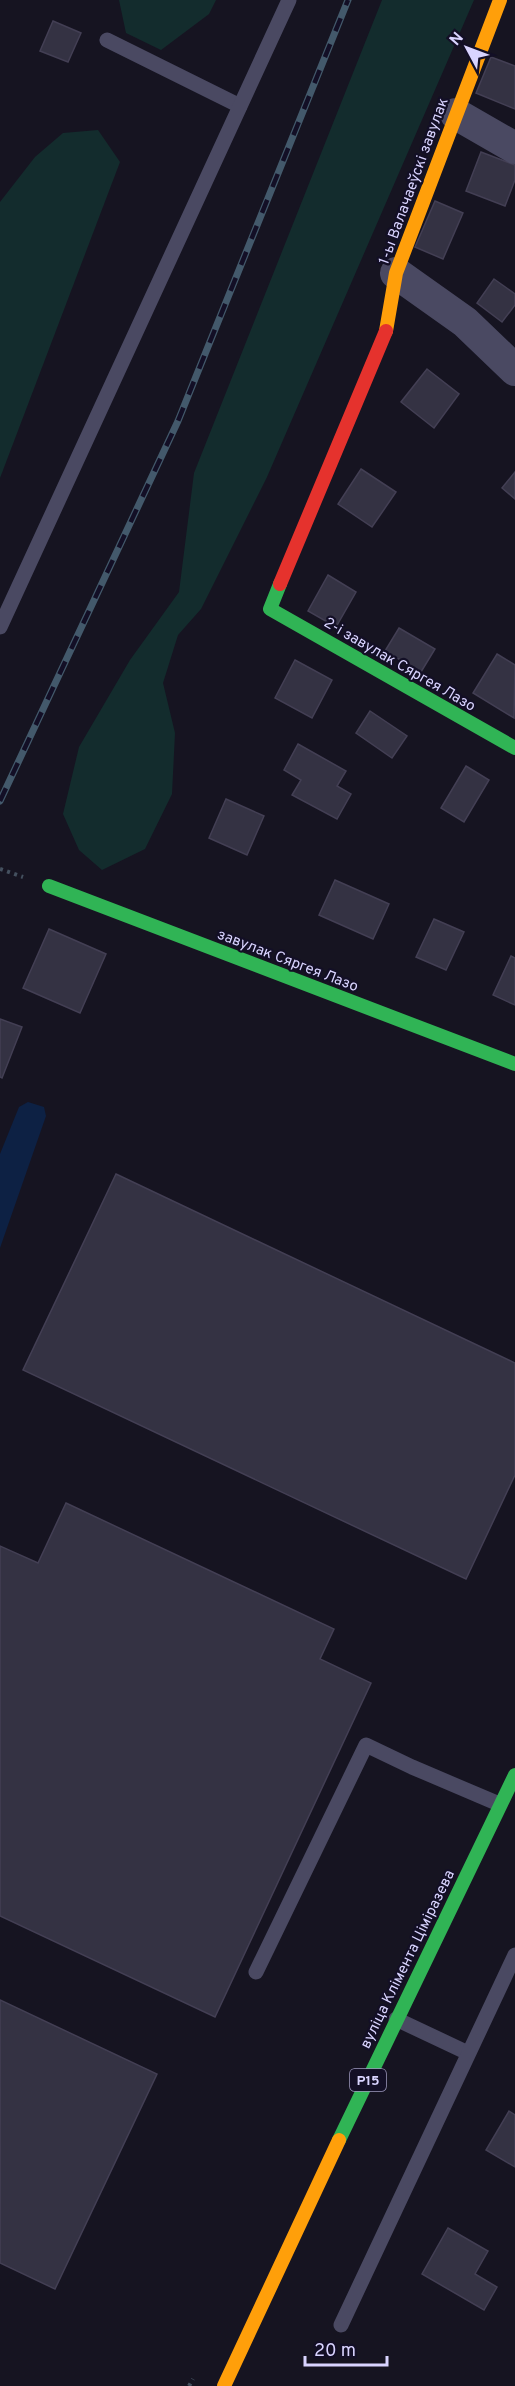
<svg xmlns="http://www.w3.org/2000/svg" width="515" height="2386" viewBox="0 0 515 2386" font-family="Overpass,sans-serif">
	<style>
		.green { fill: #132c2d }
		.water { fill: #0d2144 }
		.building { fill: #343243; stroke: #433f54; stroke-width: 1.5 }
		.lines { fill: none; stroke-linecap: round; stroke-linejoin: round }
		.path { stroke: #44505f; stroke-width: 4; stroke-dasharray: 3 4.5; stroke-linecap: butt }
		.lane { stroke: #4a4962; stroke-width: 15 }
		.street { stroke: #4a4962; stroke-width: 32 }
		.fast { stroke: #30b455; stroke-width: 14 }
		.slow { stroke: #ff9f0a; stroke-width: 14 }
		.jam { stroke: #e5322d; stroke-width: 14 }
		.rail-casing { stroke: #43596b; stroke-width: 7 }
		.rail { stroke: #130f26; stroke-width: 4.5; stroke-dasharray: 14; stroke-linecap: butt }
		.labels { text-anchor: middle; stroke-width: 4.5; stroke-linejoin: round; paint-order: stroke }
		.shield { fill: #130f26; stroke: #9e99be; stroke-width: 1.5 }
		.shield-label { font-size: 14px; font-weight: bold; fill: #d9d4ff }
		.street-label { font-size: 15px; fill: #d9d4ff; stroke: #130f26 }
	</style>
	<rect width="100%" height="100%" fill="#161421"/>
	<g class="green">
		<polygon points="119,0 216,0 209,14 161,50 126,33"/>
		<polygon points="382,0 474,0 267,477 201,609 178,635 163,683 175,733 172,794 145,849 102,870 79,850 63,814 79,747 130,660 179,592 194,473"/>
		<polygon points="98,130 120,162 0,478 0,202 35,157 63,133"/>
	</g>
	<polygon class="water" points="28,1102 44,1107 46,1116 0,1248 0,1154 19,1107"/>
	<g class="building">
		<polygon points="53,21 81,33 68,62 40,51"/>
		<polygon points="491,57 515,66 515,109 476,93"/>
		<polygon points="481,152 515,165 515,180 505,206 466,191"/>
		<polygon points="435,201 463,213 443,259 415,247"/>
		<polygon points="494,279 515,294 515,305 502,322 477,303"/>
		<polygon points="427,369 459,394 434,428 401,402"/>
		<polygon points="361,469 396,492 372,527 338,504"/>
		<polygon points="515,472 515,499 502,488"/>
		<polygon points="328,575 356,592 336,627 308,611"/>
		<polygon points="399,628 435,649 421,672 385,651"/>
		<polygon points="497,654 515,665 514,718 473,693"/>
		<polygon points="295,660 332,680 312,718 275,698"/>
		<polygon points="370,711 407,736 392,758 356,733"/>
		<polygon points="298,744 346,771 337,786 351,794 337,819 292,795 301,780 284,770"/>
		<polygon points="466,766 489,780 464,822 441,808"/>
		<polygon points="226,799 264,816 247,855 209,838"/>
		<polygon points="335,880 389,904 373,939 319,915"/>
		<polygon points="434,919 464,932 446,970 416,957"/>
		<polygon points="49,929 106,954 80,1013 23,988"/>
		<polygon points="511,956 515,958 515,1005 493,995"/>
		<polygon points="0,1019 22,1027 2,1078 0,1077"/>
		<polygon points="116,1174 515,1363 515,1475 466,1579 23,1370"/>
		<polygon points="66,1503 334,1629 320,1659 371,1683 215,2017 0,1916 0,1546 38,1563"/>
		<polygon points="0,2000 157,2074 55,2289 0,2263"/>
		<polygon points="509,2111 515,2115 515,2167 486,2150"/>
		<polygon points="448,2228 488,2251 475,2274 497,2287 484,2310 422,2274"/>
	</g>
	<g class="lines">
		<g class="path">
			<polyline points="0,869 23,877"/>
			<polyline points="189,2386 193,2379"/>
		</g>
		<g class="lane">
			<polyline points="107,40 240,106"/>
			<polyline points="0,627 289,0"/>
			<polyline points="256,1972 366,1745 412,1767 499,1804"/>
			<polyline points="396,2019 468,2053"/>
			<polyline points="341,2325 515,1955"/>
		</g>
		<g class="street">
			<polyline points="456,114 515,148"/>
			<polyline points="396,273 465,322 515,370"/>
		</g>
		<g class="fast">
			<polyline points="280,584 270,609 515,748"/>
			<polyline points="49,886 515,1064"/>
			<polyline points="339,2140 515,1775"/>
		</g>
		<g class="slow">
			<polyline points="386,331 396,273 500,0"/>
			<polyline points="224,2386 339,2140"/>
		</g>
		<polyline class="jam" points="280,584 386,331"/>
		<g class="rail-casing">
			<polyline id="rail" points="0,801 178,421 348,0"/>
		</g>
		<use href="#rail" class="rail"/>
	</g>
	<g class="labels">
		<rect class="shield" x="350" y="2069" width="36" height="22" rx="4.5"/>
		<g class="shield-label">
			<text x="368" y="2085">Р15</text>
		</g>
		<g class="street-label">
			<text transform="translate(413 181) rotate(-70)" y="5">1-ы Валачаеўскі завулак</text>
			<text transform="translate(400 664) rotate(30)" y="5">2-і завулак Сяргея Лазо</text>
			<text transform="translate(288 960) rotate(21)" y="5">завулак Сяргея Лазо</text>
			<text transform="translate(407 1959) rotate(-64)" y="5">вуліца Клімента Ціміразева</text>
		</g>
	</g>
	<g transform="translate(467 48) rotate(311)" stroke="#130f26" stroke-width="4.5" paint-order="stroke">
	<path d="M0-4.5L10 22L0 15L-10 22Z" fill="#d9d4ff"/>
	<text y="-9" font-size="16" font-weight="bold" text-anchor="middle" fill="#d9d4ff">N</text>
	</g>
	<path d="M305 2356v9h82v-9" fill="none" stroke="#d9d4ff" stroke-width="3"/>
	<text x="314" y="2356" font-size="18" fill="#d9d4ff" stroke="#130f26" stroke-width="4.5" paint-order="stroke">20 m</text>
</svg>
